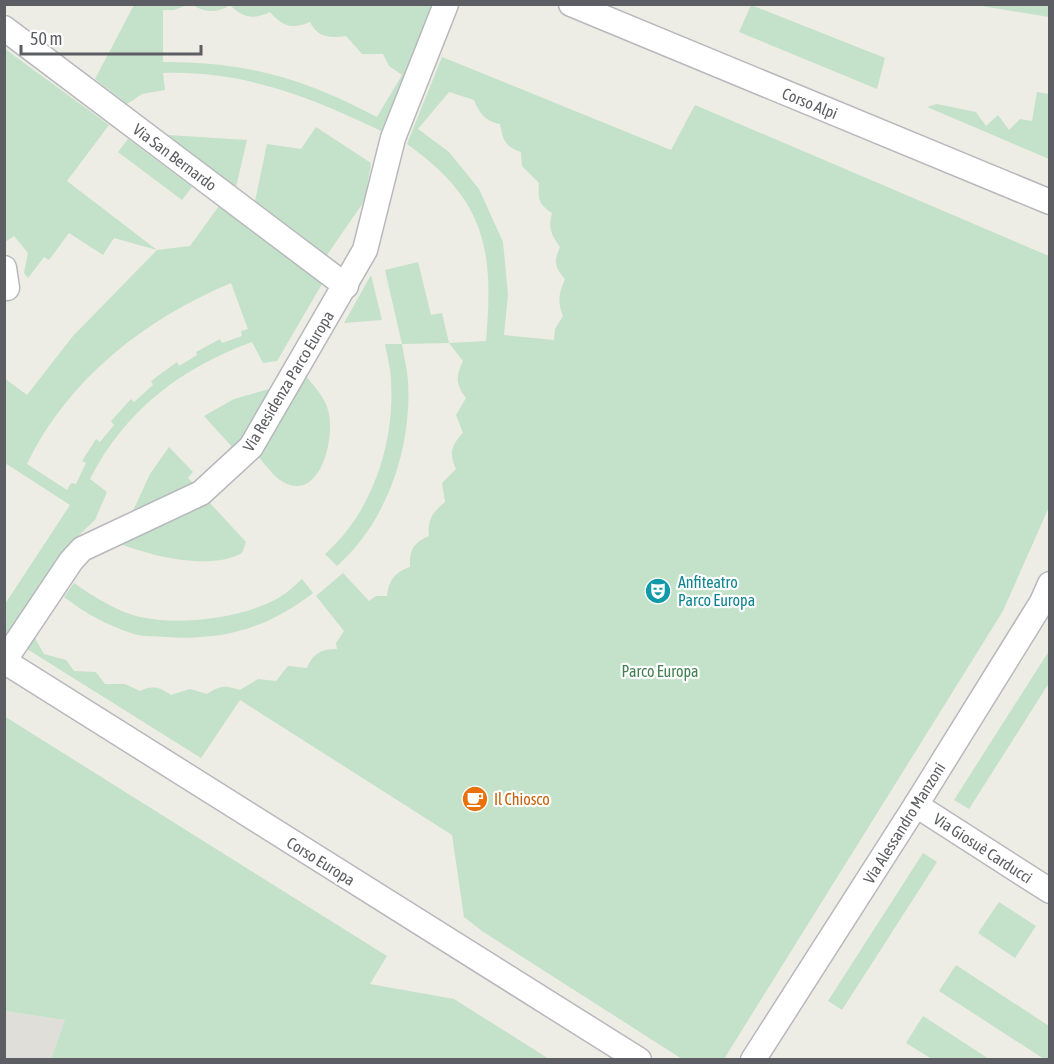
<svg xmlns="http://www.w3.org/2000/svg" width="1054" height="1064" viewBox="0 0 1054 1064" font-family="'Asap Condensed',sans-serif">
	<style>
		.industrial { fill: #dfded9 }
		.green { fill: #c4e1c9; fill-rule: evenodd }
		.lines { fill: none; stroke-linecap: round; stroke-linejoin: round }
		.minor-casing { stroke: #b7b8bd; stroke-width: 27 }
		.minor { stroke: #fff; stroke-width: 24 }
		.labels { text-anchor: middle; stroke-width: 4.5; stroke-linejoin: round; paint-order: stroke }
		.street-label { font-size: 16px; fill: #5d5e63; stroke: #fff }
		.culture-label { font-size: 16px; fill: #0d838f; stroke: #fff; text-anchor: start }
		.park-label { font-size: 16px; fill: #407f4e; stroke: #fff }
		.food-label { font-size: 16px; fill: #c56008; stroke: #fff; text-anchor: start }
	</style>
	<rect width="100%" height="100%" fill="#edede5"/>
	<polygon class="industrial" points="5,1011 65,1020 51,1059 5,1060"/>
	<g class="green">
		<path d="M134 5H187L174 10H163V62C247 62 303 78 377 117L402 75 389 66 383 54H362L346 36C330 38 318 38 310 22 292 30 282 26 270 12 253 20 243 18 230 5 218 13 205 13 193 5H435L381 131C311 97 242 70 163 73L165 90 142 94 127 104 95 79Z"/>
		<polygon points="751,5 885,58 877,89 739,32"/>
		<polygon points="976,5 1049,5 1049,17"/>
		<path d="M5 49 109 125 67 181 157 250 190 246 219 206 322 284 277 361 263 363 252 342C181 368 125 410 90 479L107 492 95 520 78 536 11 638 5 634V604L70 505 5 463 4 378 27 395 73 336 157 250 114 238 103 255 69 233 49 260 44 257 28 278 24 273 28 253 14 236 5 242ZM231 283 248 329 241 331 242 336 222 343 220 339 196 352 197 355 179 366 177 362 151 381 153 385 134 402 131 399 111 421 114 425 100 442 96 439 82 461 86 463 76 484 71 483 67 490 27 464C68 379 145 319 231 283Z"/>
		<path d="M442 57 671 150 695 105 1049 256V507L1003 611 724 1059H682L482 931 464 917 452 835 240 700 201 758 27 649 35 638 44 654 66 660 74 671 96 672 105 684H125L140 691C153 685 159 687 171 695L190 689 207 694C220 685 226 685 240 690L258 679 276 681 288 666 307 668C313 653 322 649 337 649L336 643 344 631 316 596 343 573 369 601 376 596H387C389 580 395 572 410 567 409 550 414 542 429 536 427 520 433 512 445 502L442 483 456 469C449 454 451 445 463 433L456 415 466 398C455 384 456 375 463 361L449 343 402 344C404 356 407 369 408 381 412 448 387 522 337 566L325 554C372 513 395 443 391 381 391 369 387 356 385 344H402L385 270 418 262 431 315 442 313 449 343 486 341C494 250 486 200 407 144ZM449 92 474 100C480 114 485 121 500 124 503 140 505 147 521 152L522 166 539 183C538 199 538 204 552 213 548 228 551 234 560 247 554 261 554 267 565 279 559 293 557 301 563 316L555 329 554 340 504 335 508 294 503 242 479 189 449 152 418 129Z"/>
		<polygon points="1037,92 1049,94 1049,159 927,107 937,104 976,112 986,126 998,115 1009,130 1020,119 1032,121"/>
		<polygon points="316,127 371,163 365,200 327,255 255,201 267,144 301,149"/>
		<polygon points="168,135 247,140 236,187"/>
		<polygon points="128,139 192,187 182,200 118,152"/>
		<polygon points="371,275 382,320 344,323"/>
		<path d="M305 375C314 386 324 396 328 410 336 436 321 503 283 482 273 476 264 463 257 455Z"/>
		<polygon points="273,388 242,440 233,448 204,416 234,399"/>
		<polygon points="169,447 193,472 188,478 194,484 132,513 150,474"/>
		<path d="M209 502 246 542 242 553C210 571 150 556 118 543Z"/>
		<path d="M302 579 313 593C268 628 223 641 166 637 156 636 144 637 134 634 108 626 85 613 64 597L74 583C94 597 116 611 140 617 180 626 245 618 280 597 288 592 295 585 302 579Z"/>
		<polygon points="1049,651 1049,683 969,809 954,800"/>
		<polygon points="4,716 387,956 370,984 454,999 549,1059 51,1059 65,1020 5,1011"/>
		<polygon points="923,853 937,862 842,1010 828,1001"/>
		<polygon points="999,902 1036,926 1015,958 978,933"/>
		<polygon points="956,965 1049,1026 1049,1059 1044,1059 939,991"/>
		<polygon points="923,1016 989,1059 932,1059 906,1043"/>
	</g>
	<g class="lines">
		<g class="minor-casing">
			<g id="minor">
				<polyline points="571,4 1050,202"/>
				<polyline points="4,28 346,286"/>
				<polyline points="4,268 7,288"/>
				<polyline points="4,661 71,561 82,549 201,493 251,447 365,250 393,138 446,4"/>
				<polyline points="4,661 639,1060"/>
				<polyline points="916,805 1050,891"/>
				<polyline points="753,1060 916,805 1042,602 1050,584"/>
			</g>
		</g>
		<use href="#minor" class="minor"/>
	</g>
	<defs>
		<g id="theatre-disc" transform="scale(1.35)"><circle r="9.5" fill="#0f9aa8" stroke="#fff"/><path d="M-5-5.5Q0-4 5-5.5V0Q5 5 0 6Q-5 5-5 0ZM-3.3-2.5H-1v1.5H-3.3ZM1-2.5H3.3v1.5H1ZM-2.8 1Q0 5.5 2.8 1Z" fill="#fff"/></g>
		<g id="cafe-disc" transform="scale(1.35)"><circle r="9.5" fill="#e8710a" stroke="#fff"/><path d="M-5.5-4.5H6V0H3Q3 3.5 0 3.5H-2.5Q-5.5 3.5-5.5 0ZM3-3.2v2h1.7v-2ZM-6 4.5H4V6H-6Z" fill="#fff"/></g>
	</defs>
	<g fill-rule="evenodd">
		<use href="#theatre-disc" x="658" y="591"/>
		<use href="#cafe-disc" x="475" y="799"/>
	</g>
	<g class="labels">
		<g class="street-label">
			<text transform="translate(810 103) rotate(22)" y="6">Corso Alpi</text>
			<text transform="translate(175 157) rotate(37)" y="6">Via San Bernardo</text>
			<text transform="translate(288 381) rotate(-59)" y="6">Via Residenza Parco Europa</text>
			<text transform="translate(904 823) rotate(-58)" y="6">Via Alessandro Manzoni</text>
			<text transform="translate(983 848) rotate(33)" y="6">Via Giosuè Carducci</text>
			<text transform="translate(321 861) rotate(32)" y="6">Corso Europa</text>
		</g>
		<g class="culture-label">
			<text x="678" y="588">Anfiteatro<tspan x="678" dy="18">Parco Europa</tspan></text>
		</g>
		<g class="park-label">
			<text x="660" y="677">Parco Europa</text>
		</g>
		<g class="food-label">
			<text x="494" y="805">Il Chiosco</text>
		</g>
	</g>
	<rect width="1054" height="1064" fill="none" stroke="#5d5e63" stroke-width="12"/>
	<path d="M21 45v9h180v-9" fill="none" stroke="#5d5e63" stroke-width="3"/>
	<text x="30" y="45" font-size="18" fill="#5d5e63" stroke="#ffffff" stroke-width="4.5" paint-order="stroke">50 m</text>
</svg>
